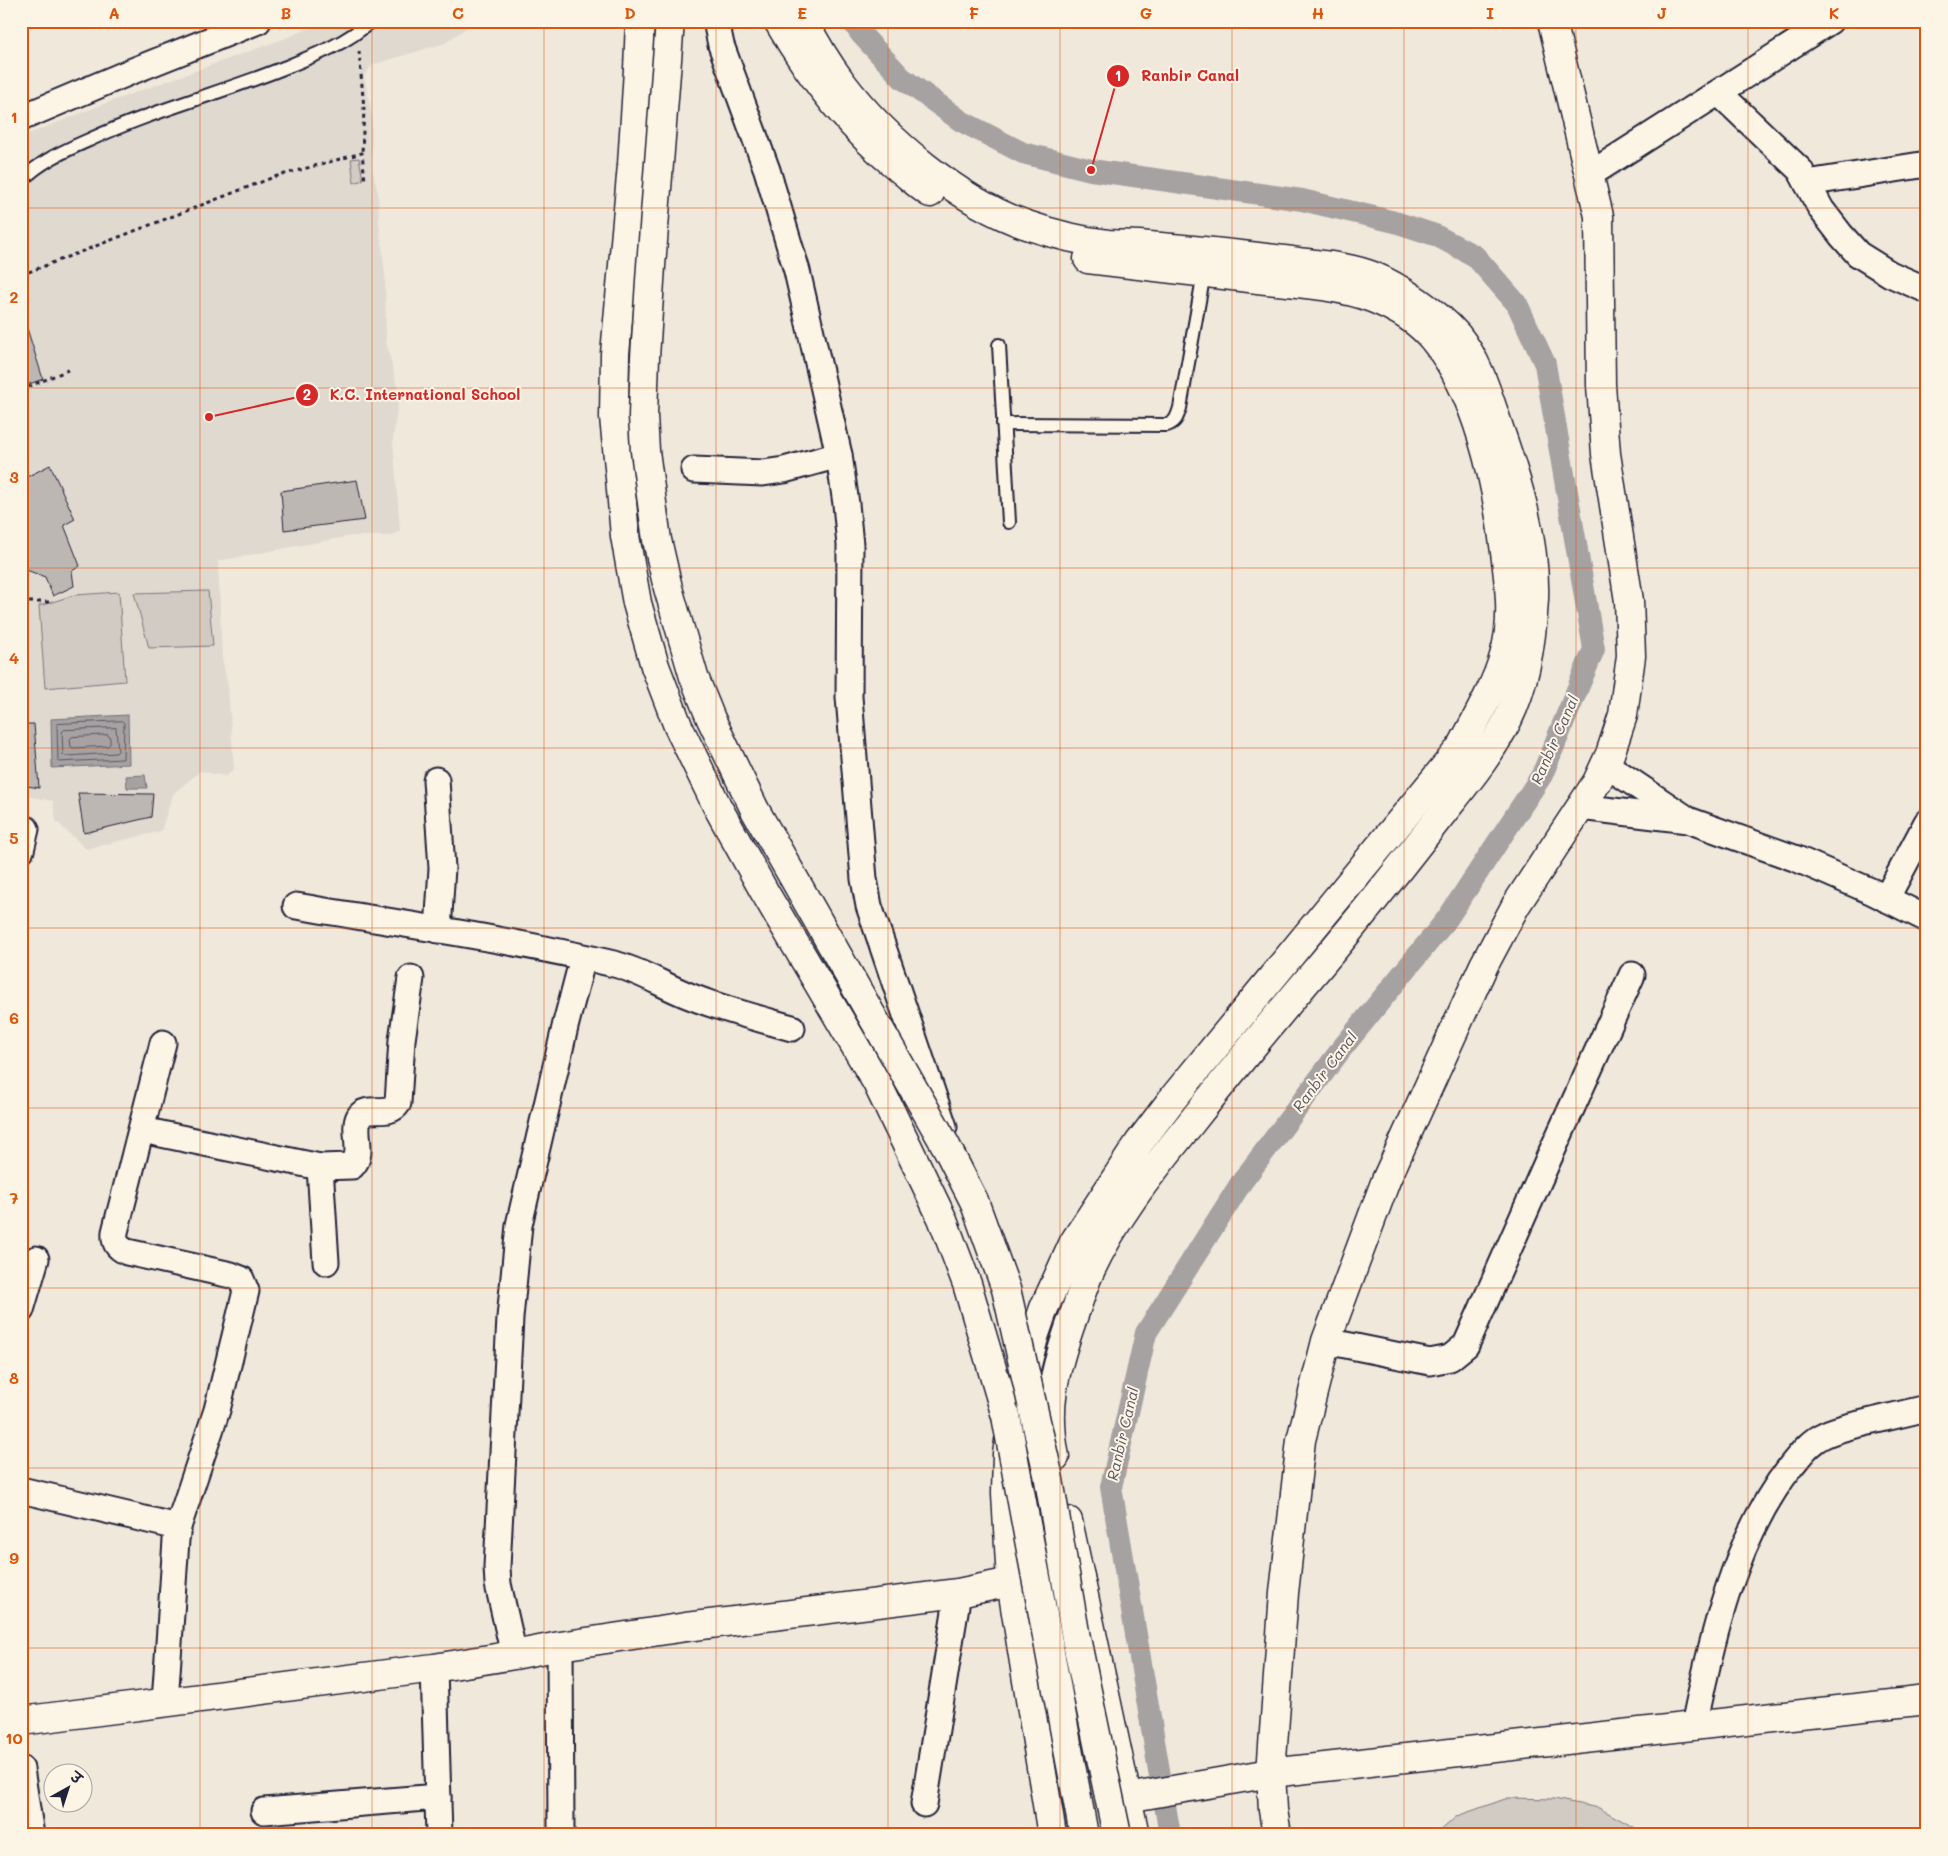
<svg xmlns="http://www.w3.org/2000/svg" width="1948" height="1856" viewBox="0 0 1948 1856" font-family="Mali,'Playpen Sans Deva',sans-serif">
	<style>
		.built { fill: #e0d9cf }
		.green { fill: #d1cbc3; stroke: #7a767f }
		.water { fill: #a6a2a2; stroke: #716f79 }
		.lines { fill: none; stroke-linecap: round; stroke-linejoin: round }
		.shore { stroke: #575564; stroke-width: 1 }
		.canal { stroke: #a6a2a2; stroke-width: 22 }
		.building { fill: #bcb7b3; stroke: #22223b }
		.lane-casing { stroke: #22223b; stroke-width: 16 }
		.street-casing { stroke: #22223b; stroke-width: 29 }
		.secondary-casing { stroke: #22223b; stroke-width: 31 }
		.highway-casing { stroke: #22223b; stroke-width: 31 }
		.path { stroke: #22223b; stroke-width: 3; stroke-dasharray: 4 4; stroke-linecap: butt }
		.lane { stroke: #fcf5e5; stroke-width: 12 }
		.street { stroke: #fcf5e5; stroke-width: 25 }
		.secondary { stroke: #fcf5e5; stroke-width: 28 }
		.highway { stroke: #fcf5e5; stroke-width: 28 }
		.highway-bridge-casing { stroke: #22223b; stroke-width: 31; stroke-linecap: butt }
		.highway-bridge { stroke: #fcf5e5; stroke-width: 28 }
		.grid { fill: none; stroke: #de560e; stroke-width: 1; stroke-opacity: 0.55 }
		.labels { text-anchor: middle; stroke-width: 4; stroke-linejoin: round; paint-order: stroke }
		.water-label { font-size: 15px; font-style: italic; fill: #575564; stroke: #fcf5e5 }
		.leader { fill: none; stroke: #d62828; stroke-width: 2 }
		.callout-dot { fill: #d62828; stroke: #fcf5e5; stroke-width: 2 }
		.mark-label { font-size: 15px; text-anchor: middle; font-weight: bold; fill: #fff }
		.callout-label { font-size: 15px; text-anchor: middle; font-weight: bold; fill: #d62828; stroke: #fcf5e5; stroke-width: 4; stroke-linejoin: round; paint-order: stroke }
		.neatline { fill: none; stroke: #de560e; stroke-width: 2 }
		.grid-label { font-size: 16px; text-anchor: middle; font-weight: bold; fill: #de560e }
	</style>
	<rect width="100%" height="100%" fill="#efe8db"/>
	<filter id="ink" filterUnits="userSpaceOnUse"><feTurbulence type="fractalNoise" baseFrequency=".02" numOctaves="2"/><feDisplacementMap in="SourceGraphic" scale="10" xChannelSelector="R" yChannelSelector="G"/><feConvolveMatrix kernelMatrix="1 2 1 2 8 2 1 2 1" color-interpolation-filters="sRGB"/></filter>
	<g filter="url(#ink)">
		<polygon class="built" points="325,21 476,21 445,43 372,65 364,76 372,116 372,168 378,193 379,222 385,274 386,341 399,395 393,439 400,531 390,536 351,536 218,561 222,658 228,687 234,769 226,776 200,771 173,794 161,831 86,849 56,821 53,801 21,795 21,137 101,105 286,38"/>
		<g class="green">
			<polygon points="359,158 363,180 354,183 351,159"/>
			<polygon points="208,591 213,646 149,648 134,593"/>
			<polygon points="119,592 125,681 45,688 39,606 75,595"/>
			<polygon points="1508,1798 1554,1799 1599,1808 1648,1835 1436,1835 1457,1816"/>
		</g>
		<g class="water">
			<polygon points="128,715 129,764 52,768 51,719"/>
			<polygon points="145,775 147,788 127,788 126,776"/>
		</g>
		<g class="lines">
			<g class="shore">
				<polygon points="122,721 124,723 123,759 58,762 57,724"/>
				<polygon points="116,728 118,751 116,753 66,756 63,755 62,732 64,730"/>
				<polygon points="108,735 110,738 110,744 108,746 73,748 71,747 70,739 72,737"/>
			</g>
			<polyline class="canal" points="852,21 861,34 902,78 961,121 1023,153 1091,170 1302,200 1395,222 1435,235 1475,256 1517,304 1545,364 1594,649 1542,775 1447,919 1343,1047 1241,1183 1146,1333 1111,1487 1170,1835"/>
		</g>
		<g class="building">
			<polygon points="25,322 43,379 21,387 21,323"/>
			<polygon points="50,465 75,519 64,525 80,566 72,571 74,586 53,596 45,577 21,568 21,480"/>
			<polygon points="357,480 365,520 284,530 281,491"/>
			<polygon points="21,724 34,724 39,788 21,785"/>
			<polygon points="78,793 153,794 151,817 84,833"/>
		</g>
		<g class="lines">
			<g class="lane-casing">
				<g id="lane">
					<path d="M21 181C41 161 64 151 89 140 151 111 218 94 281 69 313 56 344 45 371 21"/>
					<polyline points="999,345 1009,522"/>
					<path d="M1003 424 1167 425C1176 422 1177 417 1180 408L1204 273"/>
				</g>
			</g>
			<g class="street-casing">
				<g id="street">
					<polyline points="716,21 721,45 767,170 797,271 839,455 846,504 850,545 849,697 864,879 869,906 944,1127"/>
					<polyline points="1719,93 1800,170 1821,209 1841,235 1858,254 1890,274 1927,290"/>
					<polyline points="21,118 130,72 258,21"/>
					<polyline points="1589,175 1830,21"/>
					<polyline points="1807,183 1927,164"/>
					<polyline points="694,470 763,473 784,470 839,455"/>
					<polyline points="1605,764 1684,817"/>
					<polyline points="436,780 442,868 438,930"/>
					<polyline points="1580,807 1688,820 1797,859 1873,892 1927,919"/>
					<polyline points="21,850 26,829"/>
					<polyline points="1886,899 1927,822"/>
					<path d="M296 906C402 924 509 939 614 964 639 970 662 985 687 995 721 1009 757 1018 792 1028"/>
					<path d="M163 1043 115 1232C114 1243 117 1247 127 1252L231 1275 241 1279 246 1291 217 1410 178 1527 176 1540 165 1702"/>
					<path d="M142 1130 320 1167 352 1166C365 1154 352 1131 359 1117 366 1104 389 1118 398 1103L402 1040 411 978"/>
					<polyline points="320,1167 326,1262"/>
					<polyline points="21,1310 36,1259"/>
					<polyline points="1326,1341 1430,1362 1450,1358 1466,1345 1548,1160 1632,975"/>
					<polyline points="21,1490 178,1527"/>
					<polyline points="560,1646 561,1830"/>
					<polyline points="514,1655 498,1584 497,1567 510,1318 519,1225 566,1023 583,958"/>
					<polyline points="434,1668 439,1835"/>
					<path d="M1694 1726C1712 1637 1734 1539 1791 1466 1801 1454 1810 1441 1824 1435 1836 1429 1851 1426 1864 1423 1885 1418 1906 1413 1927 1408"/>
					<polyline points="21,1769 31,1835"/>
					<polyline points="924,1804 958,1593"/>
					<polyline points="264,1811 438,1797"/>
				</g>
			</g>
			<g class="secondary-casing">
				<g id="secondary">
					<path d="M778 21C811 78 849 128 900 169 910 177 919 186 930 193"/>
					<path d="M804 21C815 43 827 63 842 83 884 139 961 203 1027 225 1053 234 1081 241 1108 244 1121 245 1135 244 1149 246 1197 250 1244 255 1292 261 1319 265 1347 266 1373 276 1398 286 1439 314 1457 335 1479 362 1488 396 1499 428 1518 482 1536 541 1534 599 1532 639 1526 683 1508 719 1490 756 1462 788 1437 820 1393 877 1348 933 1301 988 1263 1033 1226 1078 1190 1124 1151 1172 1112 1221 1087 1278 1081 1293 1076 1310 1070 1326 1054 1373 1045 1407 1055 1457"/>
					<polyline points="1068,1521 1135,1835"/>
					<polyline points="21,1721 434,1668 514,1655 560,1646 686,1627 958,1593 1011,1582 1080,1577"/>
					<polyline points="1127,1798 1271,1773 1927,1700"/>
					<path d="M1052 1835 1011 1582 1006 1493 1007 1454 1011 1428 1034 1337 1044 1308 1074 1242 1139 1143 1174 1097 1462 746C1476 719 1496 685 1504 656 1515 620 1509 582 1504 545 1496 480 1477 392 1434 340 1419 321 1395 307 1372 298 1340 285 1293 283 1258 279 1202 272 1145 266 1088 259"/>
					<polyline points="1277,1835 1273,1810 1271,1773 1284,1593 1301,1440 1326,1341 1386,1180 1484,965 1516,905 1597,782 1610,754 1623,715 1631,656 1630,627 1629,601 1606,454 1601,385 1599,216 1552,21"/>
				</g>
			</g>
			<g class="highway-casing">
				<polyline id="highway" points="640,21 638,70 632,165 615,354 614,417 620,478 625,536 637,603 655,666 678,726 717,806 764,891 877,1083 942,1218 967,1284 1006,1416"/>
			</g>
			<g class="path">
				<polyline points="359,51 364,109 362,153"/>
				<polyline points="21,275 274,177 362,153 365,181"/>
				<polyline points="21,390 68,370"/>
				<polyline points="21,602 53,602"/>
			</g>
			<use href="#lane" class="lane"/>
			<use href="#street" class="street"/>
			<use href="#secondary" class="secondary"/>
			<use href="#highway" class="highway"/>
			<g class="highway-bridge-casing">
				<g id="highway-bridge">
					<polyline points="670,21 651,266 645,357 643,416 645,451 657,540 668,588 694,677 711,719 755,810 946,1146 974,1201 1006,1289 1048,1474 1076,1638 1117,1835"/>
					<polyline points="1006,1416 1084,1835"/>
				</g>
			</g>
			<use href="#highway-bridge" class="highway-bridge"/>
		</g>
	</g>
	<path class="grid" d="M200 21V1835M372 21V1835M544 21V1835M716 21V1835M888 21V1835M1060 21V1835M1232 21V1835M1404 21V1835M1576 21V1835M1748 21V1835M21 208H1927M21 388H1927M21 568H1927M21 748H1927M21 928H1927M21 1108H1927M21 1288H1927M21 1468H1927M21 1648H1927"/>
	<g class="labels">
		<g class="water-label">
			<text transform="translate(1555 740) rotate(-66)" y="5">Ranbir Canal</text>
			<text transform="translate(1325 1072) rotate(-53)" y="5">Ranbir Canal</text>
			<text transform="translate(1123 1434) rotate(-77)" y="5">Ranbir Canal</text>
		</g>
	</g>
	<path class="leader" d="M1091 170L1118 76M209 417L307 395"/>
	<g class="callout-dot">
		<circle cx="1091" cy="170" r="5"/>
		<circle cx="209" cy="417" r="5"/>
		<circle cx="1118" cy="76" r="12"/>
		<circle cx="307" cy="395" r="12"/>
	</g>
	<g class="mark-label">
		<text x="1118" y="81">1</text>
		<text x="307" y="400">2</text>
	</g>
	<g class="callout-label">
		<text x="1190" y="81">Ranbir Canal</text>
		<text x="425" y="400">K.C. International School</text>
	</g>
	<rect width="1948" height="1856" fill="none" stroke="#fcf5e5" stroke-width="55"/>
	<g transform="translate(68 1788) rotate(39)"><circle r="24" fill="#fcf5e5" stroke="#a5a1a1"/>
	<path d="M0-4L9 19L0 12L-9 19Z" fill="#22223b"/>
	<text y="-8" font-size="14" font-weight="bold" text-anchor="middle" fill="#22223b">उ</text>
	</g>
	<rect x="28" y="28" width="1892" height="1800" class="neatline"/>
	<g class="grid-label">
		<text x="114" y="19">A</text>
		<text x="286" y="19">B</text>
		<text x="458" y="19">C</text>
		<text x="630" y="19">D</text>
		<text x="802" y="19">E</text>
		<text x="974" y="19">F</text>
		<text x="1146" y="19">G</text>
		<text x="1318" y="19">H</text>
		<text x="1490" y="19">I</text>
		<text x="1662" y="19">J</text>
		<text x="1834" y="19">K</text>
		<text x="14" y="123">1</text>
		<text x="14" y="303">2</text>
		<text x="14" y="483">3</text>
		<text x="14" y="664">4</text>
		<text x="14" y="844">5</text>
		<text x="14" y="1024">6</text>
		<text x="14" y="1204">7</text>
		<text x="14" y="1384">8</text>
		<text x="14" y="1564">9</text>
		<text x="14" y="1744">10</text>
	</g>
</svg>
